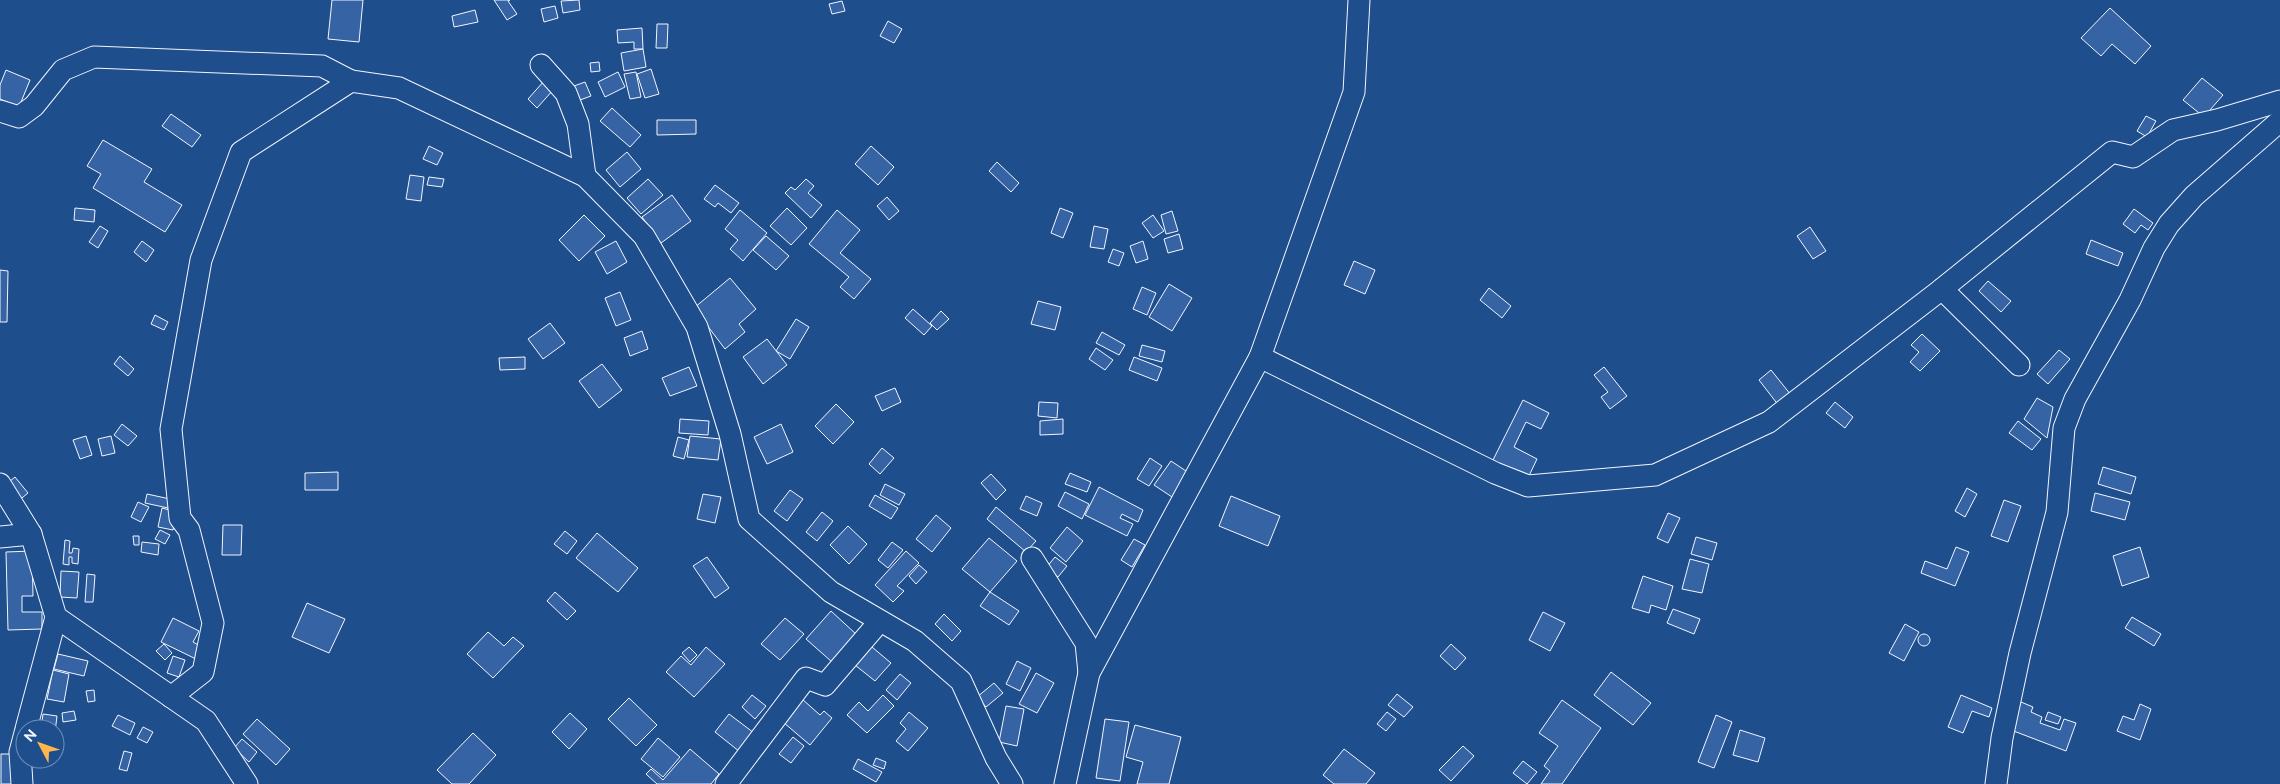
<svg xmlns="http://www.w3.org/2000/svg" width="2280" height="784" viewBox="0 0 2280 784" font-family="Raleway,sans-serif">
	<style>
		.building { fill: #3563a3; stroke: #f2f6ff }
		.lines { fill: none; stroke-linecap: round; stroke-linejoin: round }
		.minor-casing { stroke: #f2f6ff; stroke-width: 23 }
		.minor { stroke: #1f4e8c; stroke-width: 21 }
	</style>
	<rect width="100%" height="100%" fill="#1f4e8c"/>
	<g class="building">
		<polygon points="332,0 363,0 359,42 328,39"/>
		<polygon points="494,0 510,0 508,1 517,14 507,20"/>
		<polygon points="579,0 580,10 563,13 561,1"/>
		<polygon points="842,1 845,11 832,14 829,4"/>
		<polygon points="555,6 558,18 544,22 541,9"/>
		<polygon points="2110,8 2151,46 2135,64 2112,44 2101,56 2081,38"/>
		<polygon points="475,10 478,22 454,27 452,16"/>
		<polygon points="888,21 902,29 894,43 880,36"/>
		<polygon points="657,24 668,24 667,48 656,48"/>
		<polygon points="642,28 643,49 634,49 634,42 618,43 617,30"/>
		<polygon points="643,49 646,67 624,71 621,53"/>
		<polygon points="599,62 600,71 591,72 590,63"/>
		<polygon points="651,69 659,94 645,98 637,74"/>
		<polygon points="6,70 30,80 19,107 0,99 0,85"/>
		<polygon points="618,72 625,87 605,97 598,82"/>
		<polygon points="636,72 641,97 630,99 624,74"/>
		<polygon points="2202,78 2223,95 2204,117 2183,100"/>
		<polygon points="544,81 554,89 537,108 528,99"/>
		<polygon points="585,82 591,96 580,100 574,86"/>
		<polygon points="612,108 641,135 630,147 600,121"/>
		<polygon points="171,114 201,135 192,147 162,126"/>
		<polygon points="2146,116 2156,121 2147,137 2137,131"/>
		<polygon points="657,120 696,120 696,134 657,135"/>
		<polygon points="103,140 152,169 144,182 182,205 165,232 93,188 101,174 87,166"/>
		<polygon points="429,146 443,153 437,165 423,159"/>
		<polygon points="871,146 894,167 878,185 855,164"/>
		<polygon points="627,152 641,169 620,187 606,170"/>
		<polygon points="997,162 1019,183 1011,192 989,171"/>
		<polygon points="410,175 424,177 421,201 406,199"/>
		<polygon points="429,177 444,179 442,187 427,185"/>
		<polygon points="648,179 663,195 641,214 627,198"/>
		<polygon points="806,179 814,186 808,193 822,205 811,218 785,193 791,187 795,190"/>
		<polygon points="715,185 739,203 731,213 718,203 715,207 704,199"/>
		<polygon points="672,195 691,221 661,243 642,217"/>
		<polygon points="887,197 899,211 889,220 877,206"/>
		<polygon points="75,208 95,210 94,222 74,220"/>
		<polygon points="787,208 807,228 791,245 770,226"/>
		<polygon points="1060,208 1073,213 1063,238 1051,233"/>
		<polygon points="2134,209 2153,223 2148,230 2141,225 2135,233 2123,224"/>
		<polygon points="740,210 767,233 743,261 730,249 738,240 725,229"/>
		<polygon points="837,210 860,230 840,253 871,279 854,299 840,287 849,277 809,244"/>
		<polygon points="1172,211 1178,231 1166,234 1161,215"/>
		<polygon points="584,215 605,236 579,261 559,240"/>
		<polygon points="1153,215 1164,231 1153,238 1142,223"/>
		<polygon points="100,226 108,231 98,248 89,242"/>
		<polygon points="1094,226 1108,229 1104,249 1090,247"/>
		<polygon points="1810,227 1826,251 1813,259 1797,236"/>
		<polygon points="1179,234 1183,249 1168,253 1164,239"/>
		<polygon points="766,236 789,256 776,270 753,250"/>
		<polygon points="2091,240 2123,253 2118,266 2086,254"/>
		<polygon points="142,241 154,250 146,262 134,252"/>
		<polygon points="616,241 627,262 607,274 595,252"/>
		<polygon points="1143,241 1148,259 1136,263 1130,246"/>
		<polygon points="1113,249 1124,253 1119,266 1108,262"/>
		<polygon points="1354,261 1375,270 1365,294 1344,285"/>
		<polygon points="0,270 8,271 7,322 0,322"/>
		<polygon points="730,278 756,309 739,324 745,332 725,349 694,308"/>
		<polygon points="1988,281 2011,301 2001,312 1979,291"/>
		<polygon points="1169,284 1192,298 1172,331 1149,317"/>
		<polygon points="1142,287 1156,293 1147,315 1133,309"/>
		<polygon points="1489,288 1511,306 1502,318 1480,300"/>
		<polygon points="620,292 631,320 616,326 605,298"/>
		<polygon points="1038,301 1061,307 1055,330 1031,324"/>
		<polygon points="913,309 932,326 924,335 905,318"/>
		<polygon points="941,311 949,319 937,330 930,323"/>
		<polygon points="155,315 168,322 164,330 151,324"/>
		<polygon points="796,319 809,327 790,359 776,351"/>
		<polygon points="550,323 565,343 543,359 528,339"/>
		<polygon points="642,331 648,349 630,356 624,338"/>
		<polygon points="1102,332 1125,345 1119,355 1096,343"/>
		<polygon points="1922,334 1940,351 1920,371 1910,362 1919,352 1911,345"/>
		<polygon points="767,339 787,365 763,384 743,357"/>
		<polygon points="1142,345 1165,351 1162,362 1139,356"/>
		<polygon points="1096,348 1113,360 1105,370 1089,359"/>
		<polygon points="2059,350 2070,359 2048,384 2037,374"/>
		<polygon points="120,356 134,369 128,376 114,364"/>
		<polygon points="525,357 525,369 500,370 499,358"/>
		<polygon points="1134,357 1162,368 1157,381 1129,370"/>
		<polygon points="602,364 622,390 599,408 579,381"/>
		<polygon points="689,367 697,386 670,396 662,378"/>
		<polygon points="1604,367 1627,396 1610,409 1601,397 1608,392 1594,375"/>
		<polygon points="1771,370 1791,395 1779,406 1759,380"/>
		<polygon points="895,388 901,402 882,411 875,396"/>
		<polygon points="2037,398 2053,407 2047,438 2024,419"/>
		<polygon points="1523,400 1549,413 1541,429 1526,422 1514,447 1537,459 1527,480 1492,462"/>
		<polygon points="1039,402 1058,403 1057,418 1038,416"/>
		<polygon points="1835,402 1853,417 1845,428 1826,413"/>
		<polygon points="836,404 854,422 833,444 815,426"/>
		<polygon points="680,419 709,421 708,435 679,433"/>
		<polygon points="1063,419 1063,434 1040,435 1040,421"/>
		<polygon points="2018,421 2041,439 2032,450 2009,433"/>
		<polygon points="122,424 137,436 128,446 114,435"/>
		<polygon points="781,424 793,452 767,464 754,437"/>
		<polygon points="86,436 92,455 80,459 73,440"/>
		<polygon points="111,436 115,453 102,456 98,439"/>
		<polygon points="690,436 721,439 718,460 687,457"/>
		<polygon points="678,437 689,440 684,459 673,456"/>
		<polygon points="882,448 894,458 880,474 869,464"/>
		<polygon points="1150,458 1162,466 1149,486 1137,479"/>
		<polygon points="1171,461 1189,473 1172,497 1154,485"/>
		<polygon points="2103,467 2136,477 2131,494 2098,484"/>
		<polygon points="338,472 338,490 305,490 305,473"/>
		<polygon points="1070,473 1091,482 1087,492 1065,484"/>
		<polygon points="991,474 1006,490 996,500 981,483"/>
		<polygon points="15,477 28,493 17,502 4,486"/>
		<polygon points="885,484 905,494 899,505 880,495"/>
		<polygon points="1099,487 1143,510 1138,522 1122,514 1120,518 1133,524 1127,536 1085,515"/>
		<polygon points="1967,488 1977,494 1965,517 1955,511"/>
		<polygon points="790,490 803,499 787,521 774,511"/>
		<polygon points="1065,492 1089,504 1082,519 1058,506"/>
		<polygon points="2095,493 2130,502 2125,520 2091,511"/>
		<polygon points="147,494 170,499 168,508 145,503"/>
		<polygon points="703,494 721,497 715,523 697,519"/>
		<polygon points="875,495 898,508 891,519 869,506"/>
		<polygon points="1026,496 1042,503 1037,516 1020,509"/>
		<polygon points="1231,496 1280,516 1268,546 1219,526"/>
		<polygon points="2004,500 2021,506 2008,542 1991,536"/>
		<polygon points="138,502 149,507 141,522 131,517"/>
		<polygon points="996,507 1036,541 1026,552 987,519"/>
		<polygon points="162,508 177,512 173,530 158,527"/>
		<polygon points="822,512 833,521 817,541 806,532"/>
		<polygon points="1668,513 1680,518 1668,543 1657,538"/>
		<polygon points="936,515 951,528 932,552 916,539"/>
		<polygon points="223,525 242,525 241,555 222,555"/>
		<polygon points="848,526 867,544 849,564 830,545"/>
		<polygon points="1067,527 1083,541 1066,562 1050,548"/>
		<polygon points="160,530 170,535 165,544 155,539"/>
		<polygon points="565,531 577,541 567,554 554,544"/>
		<polygon points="597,533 638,568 618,592 576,558"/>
		<polygon points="133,536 139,536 139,545 134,545"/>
		<polygon points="1696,537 1717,543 1712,560 1691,554"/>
		<polygon points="989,538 1017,561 990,592 962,569"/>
		<polygon points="1134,539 1145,545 1132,567 1121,560"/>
		<polygon points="65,540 70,541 69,553 72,553 73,548 79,549 78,564 72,563 72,557 69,557 69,565 63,564"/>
		<polygon points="142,542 159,544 158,555 141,552"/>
		<polygon points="892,542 903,550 888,568 878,560"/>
		<polygon points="1956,547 1969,552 1955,586 1921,573 1925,561 1947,569"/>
		<polygon points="2140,547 2149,577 2122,586 2113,556"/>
		<polygon points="32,551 33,596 22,596 22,612 42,612 42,629 8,630 6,552"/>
		<polygon points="906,551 919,563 897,586 904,591 893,602 875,585"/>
		<polygon points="707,557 729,588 715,598 693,566"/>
		<polygon points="1055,557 1067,566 1058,577 1046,568"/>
		<polygon points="1690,559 1709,564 1702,593 1682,589"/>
		<polygon points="919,565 927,572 916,584 909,576"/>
		<polygon points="61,571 79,572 77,598 60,597"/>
		<polygon points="87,574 95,575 93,602 85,602"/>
		<polygon points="1643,576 1673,586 1666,610 1651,605 1649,613 1632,608"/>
		<polygon points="555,592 576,611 567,620 547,601"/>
		<polygon points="990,592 1019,611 1009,625 980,606"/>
		<polygon points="307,603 345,619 329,653 292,637"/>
		<polygon points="1673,609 1700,619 1694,634 1667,623"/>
		<polygon points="831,611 857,635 832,662 806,639"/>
		<polygon points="1543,612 1565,623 1550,651 1529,640"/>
		<polygon points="944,614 961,631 952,641 935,624"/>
		<polygon points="2132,617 2161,634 2154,646 2125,628"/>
		<polygon points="173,618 199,631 193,642 202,647 196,659 161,642"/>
		<polygon points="785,618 804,634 780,660 761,644"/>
		<polygon points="1905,624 1919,632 1904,661 1889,653"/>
		<polygon points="488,632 504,646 513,637 524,646 493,678 467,654"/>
		<circle cx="1924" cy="640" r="6"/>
		<polygon points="866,642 891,663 875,681 850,661"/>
		<polygon points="164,644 172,653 165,660 156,651"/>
		<polygon points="1451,644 1466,658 1455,670 1440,656"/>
		<polygon points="689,647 697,655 690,662 682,653"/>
		<polygon points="706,647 725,664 694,697 666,672 681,656 691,665"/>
		<polygon points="58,654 88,661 84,676 54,669"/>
		<polygon points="173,656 185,660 179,677 167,673"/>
		<polygon points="1017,661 1031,668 1020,691 1006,684"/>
		<polygon points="53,670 69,674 64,702 47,699"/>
		<polygon points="1611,672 1651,703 1633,725 1594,695"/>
		<polygon points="1036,673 1054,683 1037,713 1019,704"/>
		<polygon points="900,674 911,683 897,700 886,690"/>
		<polygon points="994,683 1003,693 986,707 977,697"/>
		<polygon points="94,690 95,701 88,702 86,691"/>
		<polygon points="1397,694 1413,707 1404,717 1388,705"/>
		<polygon points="752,695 766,706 755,719 742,707"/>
		<polygon points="883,695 894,706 867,733 847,715 859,702 868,711"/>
		<polygon points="1961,695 1992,708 1989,717 1972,711 1963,733 1948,727"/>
		<polygon points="629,698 657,725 636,746 608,719"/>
		<polygon points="802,699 820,715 824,711 832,718 810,745 783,722"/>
		<polygon points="1562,700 1601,728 1562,784 1541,784 1550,771 1544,766 1558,746 1539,733"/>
		<polygon points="2021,702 2033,707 2031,712 2042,717 2040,723 2060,730 2064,719 2076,723 2066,751 2011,730"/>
		<polygon points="2140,704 2151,709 2140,740 2117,731 2123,716 2134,720"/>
		<polygon points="1006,706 1024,709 1017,746 999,742"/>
		<polygon points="74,711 76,720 63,722 62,713"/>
		<polygon points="909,712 928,728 908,751 896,741 906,729 900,723"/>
		<polygon points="1387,712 1396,719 1386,731 1377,724"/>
		<polygon points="2048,712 2061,717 2058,724 2045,720"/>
		<polygon points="570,713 587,729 569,749 552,732"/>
		<polygon points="43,714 57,716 55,732 55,729 41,729"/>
		<polygon points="729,714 754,733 740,752 715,732"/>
		<polygon points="118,715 135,723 130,735 112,726"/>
		<polygon points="1716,715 1732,722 1714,768 1698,762"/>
		<polygon points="257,719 290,749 276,765 243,734"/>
		<polygon points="1105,719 1129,722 1120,781 1096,778"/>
		<polygon points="1135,725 1181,737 1169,784 1137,784 1143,762 1126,757"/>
		<polygon points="143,727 153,732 147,743 137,738"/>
		<polygon points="1740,730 1765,738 1758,762 1733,755"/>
		<polygon points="473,733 496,755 469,784 452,784 437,770"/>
		<polygon points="793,737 804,746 791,763 779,754"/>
		<polygon points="658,738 680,757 663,777 641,759"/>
		<polygon points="242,739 257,752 249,762 234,748"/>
		<polygon points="1463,746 1474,756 1451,781 1439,770"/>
		<polygon points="690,749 719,774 711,784 657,784 646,774 651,769 663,780"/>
		<polygon points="1344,749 1375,773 1366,784 1334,784 1323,775"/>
		<polygon points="124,751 132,753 127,771 119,769"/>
		<rect x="1" y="754" width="13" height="30"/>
		<polygon points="876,758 886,762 884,769 873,765"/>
		<polygon points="858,759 882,772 876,782 853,769"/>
		<polygon points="1523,761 1537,772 1527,784 1513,773"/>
	</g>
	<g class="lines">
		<g class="minor-casing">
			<g id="minor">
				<polyline points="541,65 566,93 578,124 585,176 644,236 697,327 730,434 749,519 831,592 915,641 961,681 996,758 1012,784"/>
				<polyline points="0,111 19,117 34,106 63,70 94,57 322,66 351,81"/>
				<polyline points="1942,289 2019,365"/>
				<polyline points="1260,357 1495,473 1528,486 1655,475 1769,422 1942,289 2112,152 2133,157 2173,130 2217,120 2280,101"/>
				<polyline points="0,484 31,534 56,617 206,721 247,784"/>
				<polyline points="0,537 31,534"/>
				<polyline points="1032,558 1086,643 1089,673"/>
				<polyline points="171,697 203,672 213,623 189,530 180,518 171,429 201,260 241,152 351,81 399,88 585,176"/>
				<polyline points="26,729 56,617"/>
				<polyline points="22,784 20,752 25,733"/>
				<polyline points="726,784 806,678 825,685 880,621"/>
				<polyline points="1065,784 1089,673 1260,357 1354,92 1359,0"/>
				<polyline points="1996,784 2002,738 2020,653 2057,512 2064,428 2075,399 2130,300 2154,248 2169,224 2194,196 2280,121"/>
			</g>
		</g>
		<use href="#minor" class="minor"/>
	</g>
	<g transform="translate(40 744) rotate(311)"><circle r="24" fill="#1f4e8c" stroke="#7391ba"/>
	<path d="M0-4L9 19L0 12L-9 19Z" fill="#ffb74d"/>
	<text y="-8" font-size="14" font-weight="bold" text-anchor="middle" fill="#f2f6ff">N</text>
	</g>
</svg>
